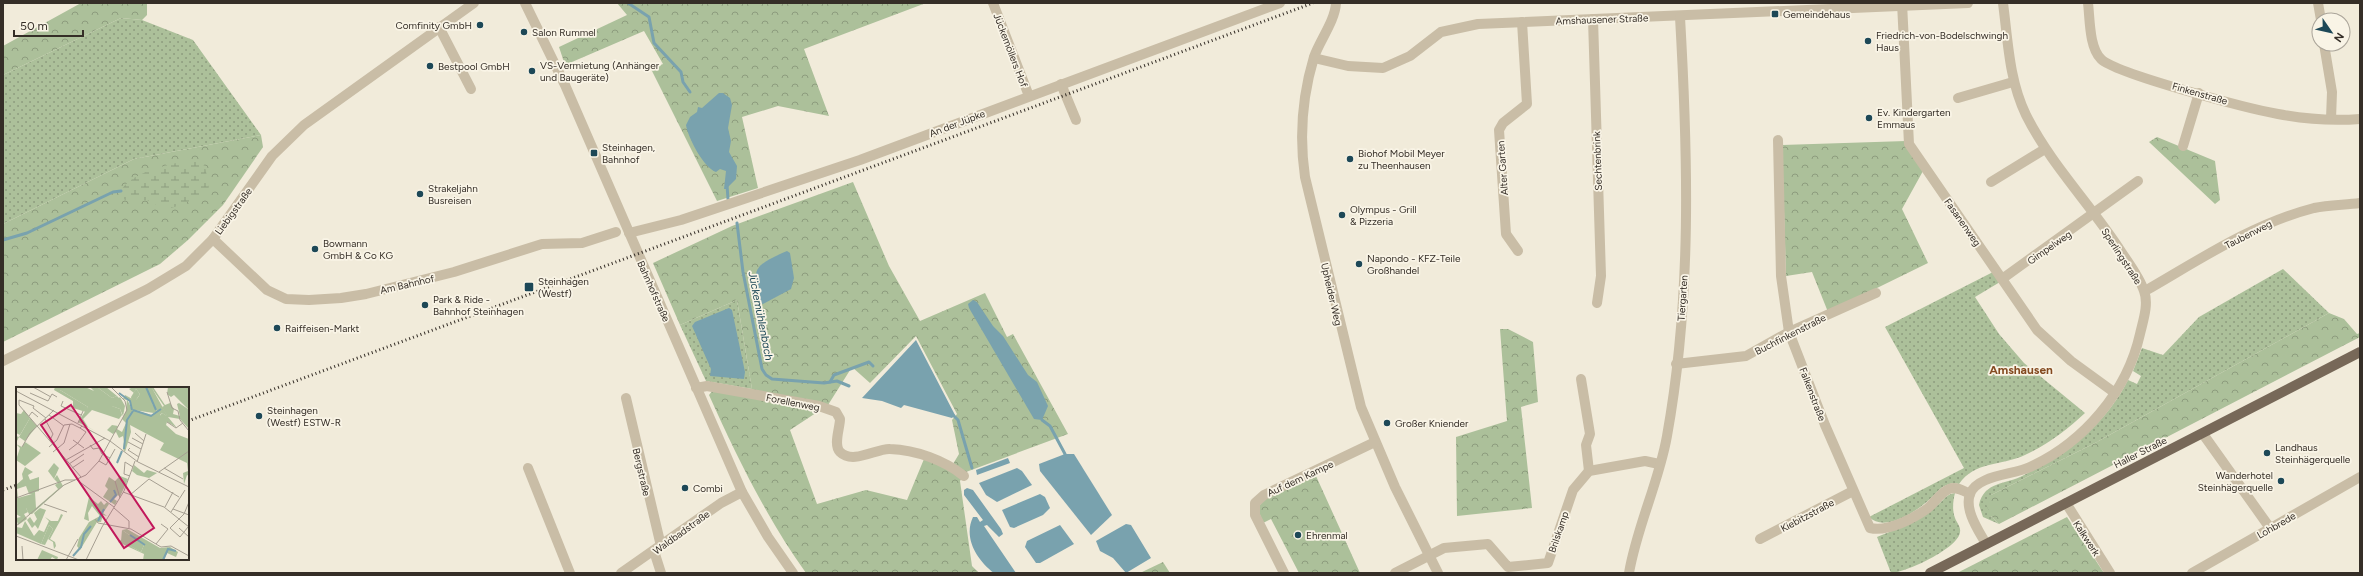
<svg xmlns="http://www.w3.org/2000/svg" width="2363" height="576" viewBox="0 0 2363 576" font-family="Figtree,sans-serif">
	<style>
		.grass { fill: url(#grass-dots) }
		.forest { fill: url(#forest-crowns); fill-rule: evenodd }
		.wetland { fill: url(#wetland-marsh) }
		.water { fill: #79a2ae }
		.lines { fill: none; stroke-linecap: round; stroke-linejoin: round }
		.stream { stroke: #79a2ae; stroke-width: 3 }
		.minor { stroke: #c9bda6; stroke-width: 10 }
		.major { stroke: #776858; stroke-width: 10 }
		.rail { stroke: #352e27; stroke-width: 3; stroke-dasharray: 1 3; stroke-linecap: butt }
		.poi-dot { fill: #1d4857; stroke: #f9f4e6; stroke-width: 1.5 }
		.labels { text-anchor: middle; stroke-width: 3.5; stroke-linejoin: round; paint-order: stroke }
		.poi-label { font-size: 10px; fill: #352e27; stroke: #f9f4e6; text-anchor: start }
		.street-label { font-size: 10px; fill: #352e27; stroke: #f9f4e6 }
		.water-label { font-size: 11px; font-style: italic; fill: #1d4857; stroke: #f9f4e6 }
		.quarter-label { font-size: 12px; font-weight: bold; fill: #844a20; stroke: #f9f4e6 }
		.inset-river { fill: none; stroke: #79a2ae; stroke-width: 2 }
		.inset-road { fill: none; stroke: #a69f92; stroke-width: 1 }
		.view { fill: #c2185b; fill-opacity: 0.15; stroke: #c2185b; stroke-width: 2 }
		.inset-edge { fill: none; stroke: #352e27; stroke-width: 2 }
	</style>
	<defs>
		<pattern id="grass-dots" width="8" height="8" patternUnits="userSpaceOnUse"><rect width="8" height="8" fill="#acc09a"/><path d="M2 2h.1M6 6h.1" fill="none" stroke="#8d9c7e" stroke-width="1.8" stroke-linecap="round"/></pattern>
		<pattern id="forest-crowns" width="20" height="18" patternUnits="userSpaceOnUse"><rect width="20" height="18" fill="#acc09a"/><path d="M2 6a3 3 0 1 1 6 0M12 15a3 3 0 1 1 6 0" fill="none" stroke="#8d9c7e"/></pattern>
		<pattern id="wetland-marsh" width="20" height="14" patternUnits="userSpaceOnUse"><rect width="20" height="14" fill="#acc09a"/><path d="M1 5h8M5 5V1M11 12h8M15 12V8" fill="none" stroke="#8d9c7e"/></pattern>
	</defs>
	<rect width="100%" height="100%" fill="#f1ebda"/>
	<g class="grass">
		<polygon points="121,18 142,20 193,40 261,135 134,159 3,224 3,75"/>
		<path d="M2283 269 2329 313 2095 443 1991 495V516L1999 524 1983 517 1979 505C1984 481 2006 485 2024 475 2068 453 2105 425 2128 380L2137 384 2141 376 2133 371 2142 348 2163 355 2199 317Z"/>
		<path d="M1993 272 2000 282 1975 297 1999 334 2024 363 2085 413C2067 430 2047 445 2025 455 2001 466 1975 461 1959 484 1955 483 1951 483 1947 485 1940 487 1936 494 1930 499 1917 511 1885 533 1869 517L1964 468 1885 327Z"/>
		<polygon points="737,300 752,389 706,381 680,325"/>
		<path d="M1955 493C1953 501 1952 510 1955 518 1957 523 1961 527 1960 532 1959 548 1905 573 1891 573L1877 537C1897 529 1918 521 1935 507 1943 502 1945 494 1955 493Z"/>
	</g>
	<g class="forest">
		<polygon points="81,3 147,3 147,15 142,20 121,18 3,75 3,46"/>
		<polygon points="617,3 926,3 804,49 829,116 778,106 742,117 758,188 717,201 651,69 663,64 644,31 565,65 559,47 627,15"/>
		<polygon points="261,135 263,147 223,205 188,240 160,264 3,342 3,224 134,159"/>
		<polygon points="2157,137 2215,161 2220,200 2215,204 2149,142"/>
		<polygon points="1906,141 1923,171 1902,209 1928,263 1828,312 1812,272 1786,276 1782,145"/>
		<path d="M853 182 889 266 920 321 985 293 1007 337 1013 334 1068 434 966 472 960 481 972 566 979 573H806C766 517 737 457 709 395L713 390 756 398 752 389 737 300 680 325 653 263 732 226ZM916 336 957 414 952 420 959 454 950 469 924 459 907 500 866 490 817 504 790 430 828 405 852 367 870 383Z"/>
		<polygon points="2329,313 2344,319 2357,334 2360,333 2360,337 1999,524 1991,516 1986,504 1991,495 2095,443"/>
		<polygon points="1500,329 1508,329 1533,342 1538,402 1521,407 1532,508 1457,516 1456,437 1507,421"/>
		<path d="M1316 476 1360 573H1299L1271 519 1263 523C1261 517 1257 510 1260 505 1266 494 1304 481 1316 476Z"/>
		<polygon points="2067,517 2104,573 1957,573"/>
		<polygon points="1163,562 1170,573 1140,573"/>
	</g>
	<path class="wetland" d="M194 160 205 166 209 187C205 196 174 209 165 209L147 200H125L120 195C123 173 176 162 194 160Z"/>
	<g class="water">
		<path d="M719 93H723L730 98 732 105 728 128 731 141 729 152 737 166 736 179 726 189H724L726 171 720 169 716 172C704 168 688 138 686 125L690 117 697 112 698 107 702 108Z"/>
		<path d="M787 251 790 253 794 278 791 289 763 304 760 303C750 268 755 265 787 251Z"/>
		<polygon points="973,300 977,302 993,326 1003,336 1028,375 1037,382 1048,406 1042,420 1034,419 969,308 968,304"/>
		<polygon points="729,308 732,310 745,372 744,379 710,376 711,369 692,326 695,322"/>
		<polygon points="916,340 955,415 952,418 904,405 901,408 882,401 862,398"/>
		<polygon points="1065,454 1074,454 1112,515 1091,535 1040,471 1039,464"/>
		<polygon points="1008,458 1010,463 977,475 976,470"/>
		<polygon points="1017,468 1022,471 1032,485 997,502 986,495 979,483"/>
		<path d="M967 488 973 490 1001 529 1003 534 999 537 987 525 984 526 1016 573H994C977 560 963 538 973 517H977L980 522 983 520 964 495V490Z"/>
		<polygon points="1040,494 1045,497 1050,508 1043,515 1014,528 1010,527 1002,510"/>
		<polygon points="1126,524 1131,525 1151,558 1126,573 1113,558 1100,551 1096,541"/>
		<polygon points="1060,525 1074,544 1040,563 1036,563 1025,547 1027,541"/>
	</g>
	<g class="lines">
		<g class="stream">
			<polyline points="628,3 649,17 654,43 681,72 683,82 690,92"/>
			<polyline points="727,185 728,199"/>
			<polyline points="737,223 743,272 762,369 766,375 772,379 824,383 837,381 849,386"/>
			<polyline points="3,240 27,233 113,192 121,191"/>
			<polyline points="830,382 834,375 869,362 873,366"/>
			<polyline points="951,413 958,420 972,468"/>
			<polyline points="1042,420 1050,426 1065,454 1065,457"/>
		</g>
		<g class="minor">
			<polyline points="525,3 565,85 742,492 768,537 793,573"/>
			<polyline points="993,3 1029,96"/>
			<path d="M1336 3C1335 21 1320 40 1314 57 1302 97 1299 136 1305 177L1361 407 1395 487 1438 573"/>
			<polyline points="1902,3 1909,144 2037,330 2071,361 2115,393"/>
			<path d="M2088 3C2090 19 2089 47 2101 59 2116 74 2250 109 2278 114 2304 119 2334 121 2360 119"/>
			<polyline points="2318,3 2321,20"/>
			<polyline points="1593,19 1601,276 1597,303"/>
			<polyline points="439,27 471,89"/>
			<polyline points="2324,44 2332,92 2331,119"/>
			<polyline points="1314,58 1348,66 1383,68 1410,56 1441,32 1478,24 1968,3"/>
			<polyline points="1061,84 1076,120"/>
			<polyline points="1958,98 2013,82"/>
			<path d="M1778 140 1781 276 1789 332 1825 425 1870 528C1888 532 1913 519 1928 508 1935 502 1940 493 1949 489 1956 486 1964 491 1970 494"/>
			<polyline points="2183,146 2199,93"/>
			<polyline points="1991,182 2045,149"/>
			<polyline points="629,233 681,220 860,160 1280,3"/>
			<polyline points="213,239 267,290 286,299 309,300 341,298 366,294 454,272 542,244 582,243 616,232"/>
			<polyline points="1518,251 1506,234 1499,130 1503,123 1527,104 1522,22"/>
			<polyline points="2002,279 2138,181"/>
			<path d="M2145 291C2199 260 2252 224 2314 208 2329 205 2345 205 2360 203"/>
			<polyline points="3,361 148,289 186,266 213,239 272,156 304,125 474,3"/>
			<polyline points="1676,364 1746,356 1789,332 1876,293"/>
			<polyline points="1581,379 1590,434 1586,445 1589,471"/>
			<path d="M696 388 707 386 819 406 836 412 840 419C840 428 833 445 840 452 853 465 877 448 890 449 916 450 944 460 964 476"/>
			<polyline points="626,398 661,546"/>
			<polyline points="2203,434 2270,528"/>
			<polyline points="528,468 570,573"/>
			<polyline points="2066,503 2110,573"/>
			<polyline points="1760,539 1853,491"/>
			<path d="M1986 544C1979 531 1964 510 1970 494 1977 475 2013 475 2030 467 2083 443 2127 392 2140 334 2143 321 2149 304 2144 291 2140 278 2130 265 2122 253 2092 206 2051 165 2026 115 2009 80 2008 41 2003 3"/>
			<polyline points="654,551 661,573"/>
			<polyline points="621,573 721,503 742,492"/>
			<polyline points="1284,573 1255,515 1255,503 1264,495 1375,442"/>
			<polyline points="1395,573 1444,548 1488,544 1508,567 1548,563 1573,490 1589,471 1645,461 1659,464"/>
			<path d="M1629 573C1637 526 1659 482 1667 436 1692 297 1688 157 1680 17"/>
			<polyline points="2192,573 2360,477"/>
		</g>
		<polyline class="major" points="1930,573 2360,352"/>
		<g class="rail">
			<polyline points="188,421 1313,3"/>
			<polyline points="3,490 17,485"/>
		</g>
	</g>
	<g class="poi-dot">
		<rect x="1771" y="10" width="8" height="8" rx="2"/>
		<circle cx="480" cy="25" r="4"/>
		<circle cx="524" cy="32" r="4"/>
		<circle cx="1868" cy="41" r="4"/>
		<circle cx="430" cy="66" r="4"/>
		<circle cx="532" cy="71" r="4"/>
		<circle cx="1869" cy="118" r="4"/>
		<rect x="590" y="149" width="8" height="8" rx="2"/>
		<circle cx="1350" cy="159" r="4"/>
		<circle cx="420" cy="194" r="4"/>
		<circle cx="1342" cy="215" r="4"/>
		<circle cx="315" cy="249" r="4"/>
		<circle cx="1359" cy="264" r="4"/>
		<rect x="524" y="282" width="10" height="10" rx="2"/>
		<circle cx="425" cy="305" r="4"/>
		<circle cx="277" cy="328" r="4"/>
		<circle cx="259" cy="416" r="4"/>
		<circle cx="1387" cy="423" r="4"/>
		<circle cx="2267" cy="453" r="4"/>
		<circle cx="2281" cy="481" r="4"/>
		<circle cx="685" cy="488" r="4"/>
		<circle cx="1298" cy="535" r="4"/>
	</g>
	<g class="labels">
		<g class="poi-label">
			<text x="1783" y="18">Gemeindehaus</text>
			<text x="472" y="29" text-anchor="end">Comfinity GmbH</text>
			<text x="532" y="36">Salon Rummel</text>
			<text x="1876" y="39">Friedrich-von-Bodelschwingh<tspan x="1876" dy="12">Haus</tspan></text>
			<text x="540" y="69">VS-Vermietung (Anhänger<tspan x="540" dy="12">und Baugeräte)</tspan></text>
			<text x="438" y="70">Bestpool GmbH</text>
			<text x="1877" y="116">Ev. Kindergarten<tspan x="1877" dy="12">Emmaus</tspan></text>
			<text x="602" y="151">Steinhagen,<tspan x="602" dy="12">Bahnhof</tspan></text>
			<text x="1358" y="157">Biohof Mobil Meyer<tspan x="1358" dy="12">zu Theenhausen</tspan></text>
			<text x="428" y="192">Strakeljahn<tspan x="428" dy="12">Busreisen</tspan></text>
			<text x="1350" y="213">Olympus - Grill<tspan x="1350" dy="12">&amp; Pizzeria</tspan></text>
			<text x="323" y="247">Bowmann<tspan x="323" dy="12">GmbH &amp; Co KG</tspan></text>
			<text x="1367" y="262">Napondo - KFZ-Teile<tspan x="1367" dy="12">Großhandel</tspan></text>
			<text x="538" y="285">Steinhagen<tspan x="538" dy="12">(Westf)</tspan></text>
			<text x="433" y="303">Park &amp; Ride -<tspan x="433" dy="12">Bahnhof Steinhagen</tspan></text>
			<text x="285" y="332">Raiffeisen-Markt</text>
			<text x="267" y="414">Steinhagen<tspan x="267" dy="12">(Westf) ESTW-R</tspan></text>
			<text x="1395" y="427">Großer Kniender</text>
			<text x="2275" y="451">Landhaus<tspan x="2275" dy="12">Steinhägerquelle</tspan></text>
			<text x="2273" y="479" text-anchor="end">Wanderhotel<tspan x="2273" dy="12">Steinhägerquelle</tspan></text>
			<text x="693" y="492">Combi</text>
			<text x="1306" y="539">Ehrenmal</text>
		</g>
		<g class="street-label">
			<text transform="translate(1602 19) rotate(-2)" y="4">Amshausener Straße</text>
			<text transform="translate(1011 50) rotate(69)" y="4">Jückemöllers Hof</text>
			<text transform="translate(2200 93) rotate(16)" y="4">Finkenstraße</text>
			<text transform="translate(957 123) rotate(-21)" y="4">An der Jüpke</text>
			<text transform="translate(1597 161) rotate(-92)" y="4">Sechtenbrink</text>
			<text transform="translate(1502 168) rotate(-94)" y="4">Alter Garten</text>
			<text transform="translate(233 211) rotate(-54)" y="4">Liebigstraße</text>
			<text transform="translate(1963 222) rotate(55)" y="4">Fasanenweg</text>
			<text transform="translate(2248 234) rotate(-27)" y="4">Taubenweg</text>
			<text transform="translate(2049 247) rotate(-35)" y="4">Gimpelweg</text>
			<text transform="translate(2122 256) rotate(57)" y="4">Sperlingstraße</text>
			<text transform="translate(407 284) rotate(-13)" y="4">Am Bahnhof</text>
			<text transform="translate(654 291) rotate(66)" y="4">Bahnhofstraße</text>
			<text transform="translate(1332 294) rotate(77)" y="4">Upheider Weg</text>
			<text transform="translate(1682 298) rotate(-86)" y="4">Tiergarten</text>
			<text transform="translate(1790 334) rotate(-27)" y="4">Buchfinkenstraße</text>
			<text transform="translate(1813 394) rotate(69)" y="4">Falkenstraße</text>
			<text transform="translate(793 402) rotate(11)" y="4">Forellenweg</text>
			<text transform="translate(2140 452) rotate(-27)" y="4">Haller Straße</text>
			<text transform="translate(642 472) rotate(77)" y="4">Bergstraße</text>
			<text transform="translate(1300 478) rotate(-25)" y="4">Auf dem Kampe</text>
			<text transform="translate(1807 515) rotate(-28)" y="4">Kiebitzstraße</text>
			<text transform="translate(2276 525) rotate(-30)" y="4">Lohbrede</text>
			<text transform="translate(681 532) rotate(-36)" y="4">Waldbadstraße</text>
			<text transform="translate(1558 532) rotate(-71)" y="4">Brilskamp</text>
			<text transform="translate(2087 538) rotate(57)" y="4">Kalkwerk</text>
		</g>
		<g class="water-label">
			<text transform="translate(761 316) rotate(79)" y="4">Jückemühlenbach</text>
		</g>
		<g class="quarter-label">
			<text x="2021" y="374">Amshausen</text>
		</g>
	</g>
	<g transform="translate(16 387)">
		<rect width="173" height="173" fill="#f1ebda"/>
		<path d="M39 0H44V3L72 20 70 25 57 21V14L38 3ZM81 0H90L101 9 96 11ZM135 0H137L149 18 154 16 158 22 157 27 164 29 161 17 163 16 172 22 173 42 164 32 152 30 161 41 144 29 146 26 151 29 146 20 148 19ZM120 2 124 7 120 13 128 4 141 24 138 26 117 23 115 10ZM104 10 109 19 107 29 104 22 96 19ZM111 12 116 23 111 33 108 55 107 49 103 51 100 45 97 47 91 43 96 38 102 39 101 42 106 45 110 36 106 32 110 24ZM14 31 21 39 9 54 16 59 3 50 0 56V49L3 50ZM9 55 25 66 9 79 0 73 4 61 0 57 6 60ZM9 80 17 85 12 88 14 93 23 90V104L19 105 20 121 42 102 39 98 42 96 38 92 41 88 47 99 16 127H13L10 121 0 126V98L7 92 6 87ZM10 99 13 107H16L2 111 1 102ZM24 121 30 123 22 142 19 138 16 141 11 133 14 130 18 136 21 132 18 126ZM45 127 47 128 44 134 34 152 39 155 40 159 38 162 37 155 32 152 37 142 33 138 25 157 0 146V140L6 141 9 134 18 149 23 143 28 145 33 134 29 130 35 134H42ZM106 143 128 158 125 165 105 154ZM26 163 42 170 41 173 36 170 34 173H21Z" fill="#acc09a" fill-rule="evenodd"/>
		<path d="M44 0H69L78 4 74 0H81L96 11 101 9 104 12 103 20 96 19 104 22 106 28 103 32 76 23 67 32 72 40 81 45 62 35 72 20 44 3ZM117 0 136 1 152 30 146 26 144 28 159 39 151 35 150 38 160 47 173 52V89L171 88 168 97 167 86 172 84 171 76 144 63 148 56 114 38 115 45 109 65 107 62 111 33 116 21 114 14 107 12 109 8 120 14 124 7 120 2 118 6 113 2ZM128 5 131 16H136L141 24 136 28 118 23V17ZM152 0H173V23L158 8 155 10 151 7ZM38 76 43 81 38 92 32 84ZM118 78 128 86 131 83 141 86 133 91 121 88 116 84ZM104 89 112 92 104 110 102 108 98 112 101 114 99 118 87 110 92 102 89 99 93 90 99 94ZM73 110 82 117 85 114 88 118 91 115 93 117 87 126 91 129 87 128 85 135H81L64 163 61 159 63 151 73 135 84 129 76 119 72 126 73 134 68 132ZM3 121H10L12 125 8 127 11 132 2 138 0 131 5 130 0 127ZM33 138 37 142 29 158 25 157ZM111 142 144 161 154 160 162 165 160 170 151 166 148 173H127L128 167 102 155 104 153 125 165 128 158 106 143Z" fill="#acc09a" fill-rule="evenodd"/>
		<path d="M8 23 14 31 4 48 0 46V26L5 27Z" fill="#acc09a"/>
		<path class="inset-river" d="M130 0 140 23M103 6 114 14 116 23M117 23 135 29 145 22M108 62 111 33 117 24M101 76 106 64M94 115 100 108 98 103M82 134 88 122M114 148 129 158M57 169 65 160 68 147 75 139M147 173 152 162 160 164"/>
		<path class="inset-road" d="M17 0 35 10M0 4 94 54 122 75 173 100M151 5 156 21 162 24 164 33 173 44M14 6 32 14 36 7 41 10M47 14 45 19 65 28M33 28 48 39M13 29 16 25 22 30M30 31 17 21 18 19 3 13V18L65 90M29 32 37 47 34 53M151 35 160 41 167 36M62 36 67 24M119 46 128 54M116 51 127 57M57 53 68 61M112 55 125 62M74 58 77 62 83 61 86 67 94 71M6 60 14 46 38 23M33 60 41 53 48 38 56 37 64 41 66 39M114 61 112 63 123 70M53 63 62 56 70 45 64 41M37 65 48 56 54 37M50 73 89 51M83 74 90 78 99 62M121 75 130 47M53 77 68 67M56 81 68 73M148 81 167 92M143 85 173 64M114 89 108 87 109 75 117 80M61 93 98 120M99 94 104 111M107 105 148 120 173 140M114 108 133 92 163 110M0 111 49 93H59M28 117 51 125M149 120 157 105M98 121 113 134V141M157 122 173 128M155 125 169 103M79 132 82 136 115 142 145 160 155 159 173 169M0 139 48 98 70 88 83 74 111 23 109 14 95 0M172 140 164 150 154 141 168 127 173 115M163 141 173 150M0 149 63 173M140 157 152 142 145 137M6 159 7 173M50 173 62 152M70 173 86 140 108 104 119 74"/>
		<path class="view" d="M55 18 138 141 108 161 25 38Z"/>
		<rect width="173" height="173" class="inset-edge"/>
	</g>
	<rect width="2363" height="576" fill="none" stroke="#352e27" stroke-width="8"/>
	<g transform="translate(2331 32) rotate(124)"><circle r="19" fill="#f9f4e6" stroke="#aba59a"/>
	<path d="M0-3L7 15L0 10L-7 15Z" fill="#1d4857"/>
	<text y="-6" font-size="11" font-weight="bold" text-anchor="middle" fill="#352e27">N</text>
	</g>
	<path d="M14 30v6h69v-6" fill="none" stroke="#352e27" stroke-width="2"/>
	<text x="20" y="30" font-size="12" fill="#352e27" stroke="#f9f4e6" stroke-width="3" paint-order="stroke">50 m</text>
</svg>
